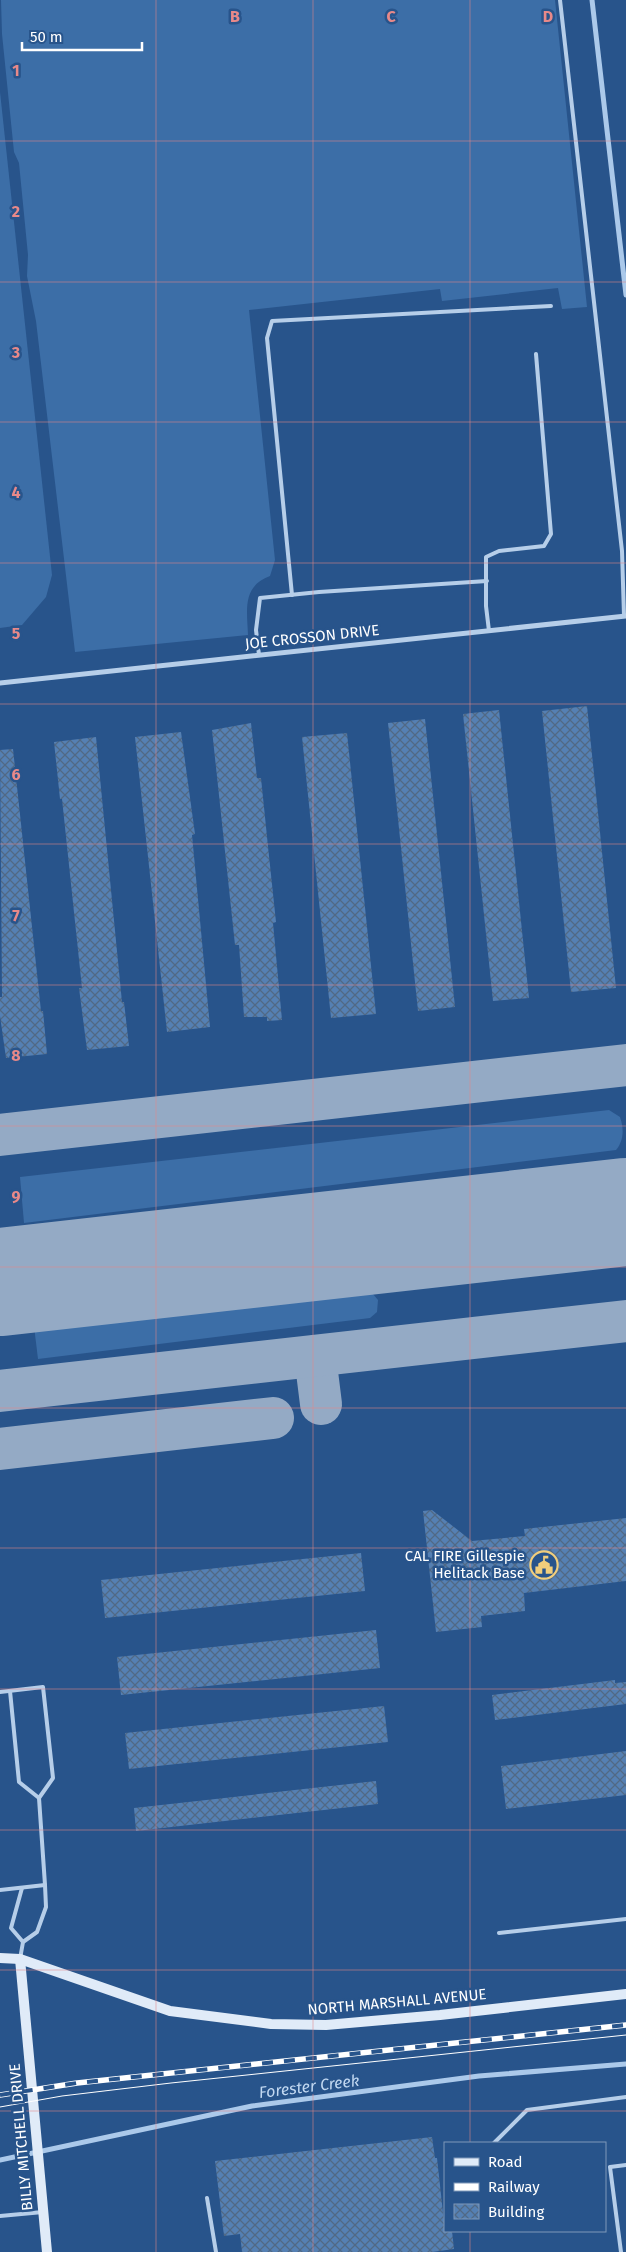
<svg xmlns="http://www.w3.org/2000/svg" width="626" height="2252" viewBox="0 0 626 2252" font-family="'Fira Sans',sans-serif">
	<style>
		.grass { fill: #3c6ea7 }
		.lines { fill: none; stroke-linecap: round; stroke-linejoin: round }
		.stream { stroke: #abc9ea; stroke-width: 5 }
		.taxiway { stroke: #94aac5; stroke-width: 42 }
		.runway { stroke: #94aac5; stroke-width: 108 }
		.building { fill: url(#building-cross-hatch) }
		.lane { stroke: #b6cee9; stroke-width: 4 }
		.street { stroke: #b6cee9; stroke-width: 5 }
		.secondary { stroke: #e0ebf8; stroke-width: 10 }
		.tram { stroke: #fff; stroke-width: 1 }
		.rail-casing { stroke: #fff; stroke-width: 5.5 }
		.rail { stroke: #28548b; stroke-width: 4; stroke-dasharray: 11; stroke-linecap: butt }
		.grid { fill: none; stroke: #e88989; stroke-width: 1; stroke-opacity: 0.55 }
		.labels { text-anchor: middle; stroke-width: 5; stroke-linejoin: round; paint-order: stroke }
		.street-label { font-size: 15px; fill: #fff; stroke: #28548b }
		.poi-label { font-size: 15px; fill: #fff; stroke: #28548b; text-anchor: end }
		.water-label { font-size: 16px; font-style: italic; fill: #c2d8f1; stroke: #28548b }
		.grid-label { font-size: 16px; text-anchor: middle; font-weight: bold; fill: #e88989; stroke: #28548b; stroke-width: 5; stroke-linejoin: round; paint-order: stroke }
	</style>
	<defs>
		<pattern id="building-cross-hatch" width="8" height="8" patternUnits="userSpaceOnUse" patternTransform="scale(1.25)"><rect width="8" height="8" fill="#5580b3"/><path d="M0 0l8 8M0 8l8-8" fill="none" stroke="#516985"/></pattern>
	</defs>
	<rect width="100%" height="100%" fill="#28548b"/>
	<g class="grass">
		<path d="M1 0H555L587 307 562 309 558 288 442 301 440 289 249 310 275 560 270 576C242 586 247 610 248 635L75 652 36 321 27 276 28 255 19 163 14 152 2 34Z"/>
		<polygon points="0,92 52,575 46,597 22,625 0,628"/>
		<path d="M609 1110 620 1117C624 1129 624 1140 616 1150L24 1223 20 1177Z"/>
		<polygon points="358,1291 373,1294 378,1300 377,1312 370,1318 38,1359 34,1326"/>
	</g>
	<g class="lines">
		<g class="stream">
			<polyline points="592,0 626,295"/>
			<polyline points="0,2160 252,2106 479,2076 626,2064"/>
		</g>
		<g class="taxiway">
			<polyline points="0,1135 626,1065"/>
			<polyline points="315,1356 321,1404"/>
			<polyline points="0,1391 626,1321"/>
			<polyline points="0,1449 273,1418"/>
		</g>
		<polyline class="runway" points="0,1282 626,1212"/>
	</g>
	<g class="building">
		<polygon points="587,706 616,988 571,992 542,711"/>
		<polygon points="499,710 529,998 493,1001 463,714"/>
		<polygon points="425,719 455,1007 418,1011 388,723"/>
		<polygon points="251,723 257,778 261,778 269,856 276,922 273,923 282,1020 267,1021 267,1017 244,1017 239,945 235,945 212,730"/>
		<polygon points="181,732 195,834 192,835 210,1027 167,1032 135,737"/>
		<polygon points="347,733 376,1014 331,1018 302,737"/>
		<polygon points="96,737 122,1002 124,1002 129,1046 87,1050 79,988 82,988 62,799 60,799 54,742"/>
		<polygon points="13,749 41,1011 43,1011 47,1054 6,1058 0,1016 0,997 2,997 0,750"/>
		<polygon points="432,1510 472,1541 525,1536 524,1529 626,1518 626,1581 524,1593 525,1611 481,1616 482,1627 436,1632 423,1511"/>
		<polygon points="361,1553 365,1591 105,1618 101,1580"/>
		<polygon points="376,1630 380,1668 121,1695 117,1657"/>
		<polygon points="615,1680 615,1683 626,1682 626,1704 495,1720 492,1695"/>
		<polygon points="384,1706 388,1742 129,1769 125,1733"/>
		<polygon points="626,1751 626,1795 506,1809 501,1766"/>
		<polygon points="376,1781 378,1804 136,1831 134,1808"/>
		<polygon points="432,2137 435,2158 437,2158 445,2231 452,2231 454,2249 432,2252 242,2252 240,2234 224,2236 215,2161"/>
	</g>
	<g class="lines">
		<g class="lane">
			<polyline points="560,0 622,551 624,616"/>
			<polyline points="292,595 267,338 272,321 551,306"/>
			<polyline points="489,631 486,606 486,557 499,551 544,546 551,534 536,354"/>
			<polyline points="259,655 256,630 260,598 319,592 487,581"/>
			<polyline points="10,1691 19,1782 39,1798"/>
			<polyline points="0,1692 43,1687 53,1778 39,1798 45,1885 0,1890"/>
			<polyline points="22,1888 11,1928 23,1942"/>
			<polyline points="499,1933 626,1919"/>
			<polyline points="20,1959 23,1942 37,1932 46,1907 45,1885"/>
			<polyline points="494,2143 527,2110 626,2097"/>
			<polyline points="207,2198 216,2252"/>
			<polyline points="0,2216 43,2212"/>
			<polyline points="621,2252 610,2167 626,2165"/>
		</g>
		<polyline class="street" points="0,683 626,616"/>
		<g class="secondary">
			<polyline points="0,1958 20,1959 170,2011 271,2024 326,2025 440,2015 626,1994"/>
			<polyline points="20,1959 47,2252"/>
		</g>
		<polyline class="tram" points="0,2107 62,2096 171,2083 626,2035"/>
		<g class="rail-casing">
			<polyline id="rail" points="0,2095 77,2083 626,2025"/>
		</g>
		<use href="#rail" class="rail"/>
	</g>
	<path class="grid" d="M156 0V2252M313 0V2252M470 0V2143M0 141H626M0 282H626M0 422H626M0 563H626M0 704H626M0 844H626M0 985H626M0 1126H626M0 1267H626M0 1408H626M0 1548H626M0 1689H626M0 1830H626M0 1970H626M0 2111H626M470 2231V2252"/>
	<defs>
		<g id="civic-ring" transform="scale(1.4375)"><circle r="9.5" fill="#28548b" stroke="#f1ce7c" stroke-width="1.5"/><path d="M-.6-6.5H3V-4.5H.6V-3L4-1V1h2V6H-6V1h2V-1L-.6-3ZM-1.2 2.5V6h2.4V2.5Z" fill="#f1ce7c"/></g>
	</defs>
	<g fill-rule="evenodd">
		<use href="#civic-ring" x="544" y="1565"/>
	</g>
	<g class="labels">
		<g class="street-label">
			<text transform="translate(312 637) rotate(-6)" y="5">JOE CROSSON DRIVE</text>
			<text transform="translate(397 2002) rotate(-5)" y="5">NORTH MARSHALL AVENUE</text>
			<text transform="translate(21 2137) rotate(-95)" y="5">BILLY MITCHELL DRIVE</text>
		</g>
		<g class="poi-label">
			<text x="525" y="1561">CAL FIRE Gillespie<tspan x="525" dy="17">Helitack Base</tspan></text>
		</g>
		<g class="water-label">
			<text transform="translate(309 2086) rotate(-7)" y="6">Forester Creek</text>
		</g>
	</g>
	<g class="grid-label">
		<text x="235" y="22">B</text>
		<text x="391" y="22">C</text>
		<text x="548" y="22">D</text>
		<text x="16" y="76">1</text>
		<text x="16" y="217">2</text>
		<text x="16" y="358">3</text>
		<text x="16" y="498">4</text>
		<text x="16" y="639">5</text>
		<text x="16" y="780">6</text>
		<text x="16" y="921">7</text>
		<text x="16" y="1061">8</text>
		<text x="16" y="1202">9</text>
	</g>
	<rect x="444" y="2142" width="162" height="90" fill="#28548b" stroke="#7e98b9"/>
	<rect x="454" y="2158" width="25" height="8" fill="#e0ebf8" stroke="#7e98b9"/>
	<text x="488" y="2167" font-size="15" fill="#ffffff">Road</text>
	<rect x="454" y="2183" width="25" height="8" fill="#ffffff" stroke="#7e98b9"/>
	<text x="488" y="2192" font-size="15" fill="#ffffff">Railway</text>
	<rect x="454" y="2204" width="25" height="15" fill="url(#building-cross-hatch)" stroke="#7e98b9"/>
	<text x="488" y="2217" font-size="15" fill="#ffffff">Building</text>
	<path d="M22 42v8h120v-8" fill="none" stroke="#ffffff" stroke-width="2.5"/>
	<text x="30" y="42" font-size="15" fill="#ffffff" stroke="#28548b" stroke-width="4" paint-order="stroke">50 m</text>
</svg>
